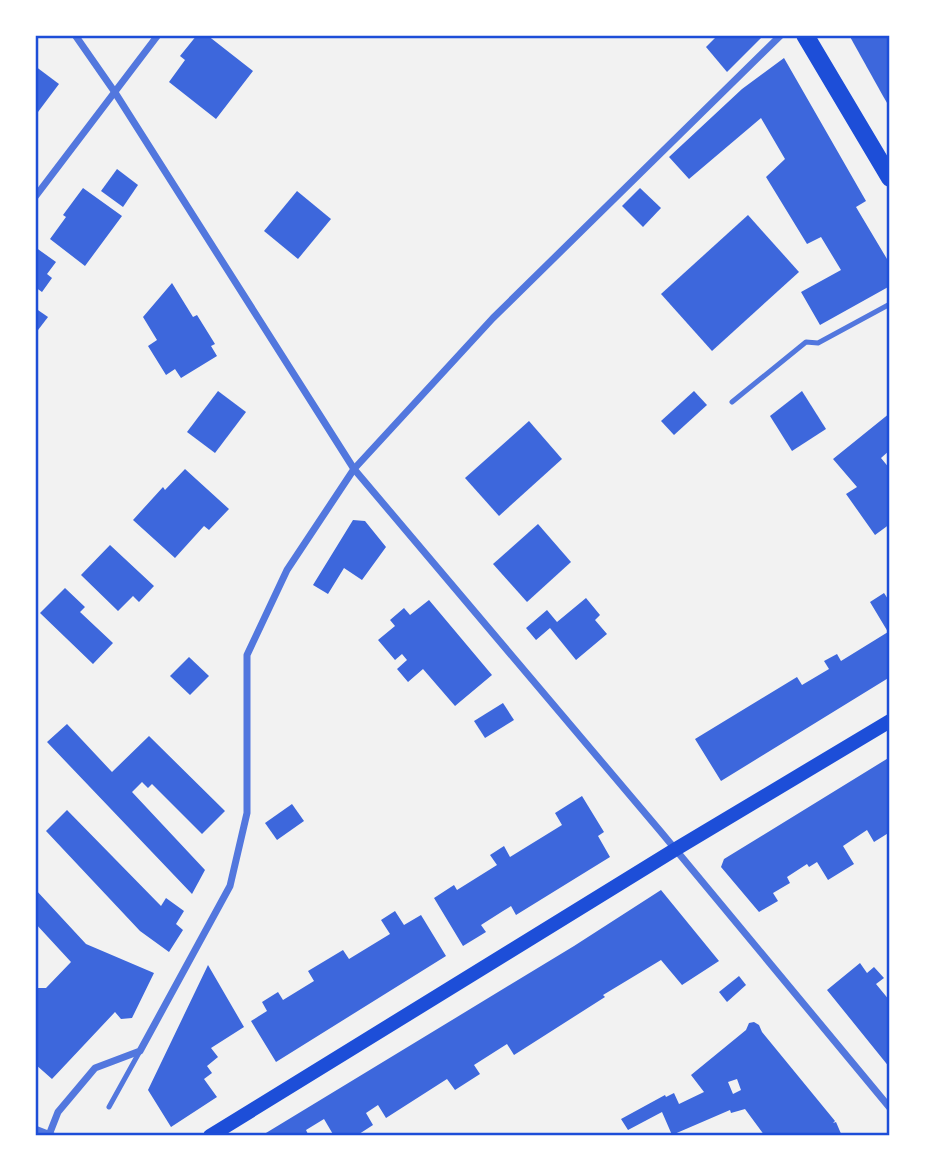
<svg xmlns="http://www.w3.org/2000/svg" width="925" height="1171" viewBox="0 0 925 1171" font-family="'PT Sans Narrow',sans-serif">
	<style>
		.building { fill: #3d67dc; fill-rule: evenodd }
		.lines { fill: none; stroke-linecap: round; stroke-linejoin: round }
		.service { stroke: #5277de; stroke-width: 5 }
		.minor { stroke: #5277de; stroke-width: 7 }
		.secondary { stroke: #1d4ed8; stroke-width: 14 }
		.primary { stroke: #1d4ed8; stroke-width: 18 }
		.neatline { fill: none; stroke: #1d4ed8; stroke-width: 2.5 }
	</style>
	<rect width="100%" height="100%" fill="#f2f2f2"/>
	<g class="building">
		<polygon points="197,35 207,35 253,71 216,119 169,82 185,60 180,56"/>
		<polygon points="718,35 764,35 727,72 706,47"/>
		<polygon points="849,35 890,35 890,108 883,96"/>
		<polygon points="784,58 866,201 856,207 890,264 890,286 820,325 801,292 841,270 821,237 807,244 766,177 785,159 761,118 689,179 669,157 742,89"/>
		<polygon points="35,66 59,84 35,116"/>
		<polygon points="117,169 138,185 123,207 101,191"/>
		<polygon points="83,188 122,216 85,266 50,239 66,217 63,215"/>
		<polygon points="640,188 661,208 643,227 622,206"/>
		<polygon points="297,191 331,219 298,259 264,231"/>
		<polygon points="748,215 799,272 712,351 661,294"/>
		<polygon points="35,247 56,262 47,274 52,278 42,292 35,287"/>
		<polygon points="172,283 193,317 197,315 215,344 211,346 217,356 181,378 175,369 166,375 148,346 157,340 143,317"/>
		<polygon points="35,308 48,317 35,334"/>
		<polygon points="218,391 246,412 215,453 187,432"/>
		<polygon points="694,391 707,405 674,435 661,421"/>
		<polygon points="802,391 826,429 792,451 770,416"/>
		<polygon points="890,413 890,450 881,458 890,469 890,524 875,535 846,494 857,487 833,459"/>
		<polygon points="529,421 562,459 499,516 465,478"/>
		<polygon points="185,469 229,509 209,530 204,526 175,558 133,520 163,487 165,490"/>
		<polygon points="353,520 365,521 386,547 362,580 344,568 328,594 313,585"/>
		<polygon points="538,524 571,562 527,602 493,564"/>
		<polygon points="110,545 154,586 139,602 133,596 118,611 81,575"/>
		<polygon points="65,588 85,607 80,612 113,643 93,664 40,613"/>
		<polygon points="884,593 890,602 890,677 721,781 695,739 797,677 802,685 829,669 824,661 837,654 841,661 888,632 870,602"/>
		<polygon points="586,598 600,615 595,620 607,634 576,660 550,628 536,640 526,628 547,610 557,622"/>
		<polygon points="429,600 492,675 455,706 423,669 408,682 397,669 407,660 402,654 395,660 378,640 395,626 390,620 404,608 410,615"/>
		<polygon points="189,657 209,676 190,695 170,676"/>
		<polygon points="503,703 514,720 485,738 474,721"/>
		<polygon points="67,724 112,772 149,736 225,811 202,834 152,784 148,788 142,782 132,792 205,870 192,894 47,742"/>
		<polygon points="890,757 890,832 874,842 867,830 843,846 854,864 828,880 817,862 809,867 807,864 787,877 790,883 773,893 778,901 759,912 721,867 724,859"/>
		<polygon points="582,796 604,832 598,836 610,857 516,915 511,906 503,911 481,925 486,932 463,946 434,898 454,885 457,890 497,865 490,855 504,846 510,857 562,825 555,813"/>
		<polygon points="292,804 304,821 277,840 265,823"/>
		<polygon points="67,810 161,906 166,898 184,911 176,924 183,930 169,952 140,931 46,831"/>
		<polygon points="35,889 86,944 154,973 132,1018 121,1019 115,1012 52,1079 35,1064 35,988 46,988 71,962 35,923"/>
		<polygon points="661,890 719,961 682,985 661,960 603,995 605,997 514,1055 507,1044 474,1065 480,1074 455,1090 447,1079 386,1118 378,1105 366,1113 373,1125 356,1136 334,1136 324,1119 306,1130 309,1136 261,1136 574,946"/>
		<polygon points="395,911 404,925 421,915 446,956 276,1062 251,1021 267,1011 262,1002 278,992 283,1000 314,981 308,971 343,950 349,959 390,934 381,920"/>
		<polygon points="860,963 867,973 874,967 884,978 876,984 890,1001 890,1068 827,990"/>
		<polygon points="208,965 244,1027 211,1048 218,1057 207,1066 212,1073 204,1079 217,1097 171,1127 148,1090"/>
		<polygon points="739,976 746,985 727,1002 719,992"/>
		<path d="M754 1022 759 1025 762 1032 835 1121 833 1123 836 1122 842 1136H765L745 1109 731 1113 730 1110 672 1135 662 1112 628 1130 621 1119 665 1095 666 1097 674 1093 679 1104 704 1092 691 1075 746 1030 749 1023ZM737 1079 741 1090 733 1094 728 1082Z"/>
	</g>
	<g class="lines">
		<g class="service">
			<polyline points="732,402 806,342 818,343 890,304"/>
			<polyline points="109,1107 140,1051"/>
		</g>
		<g class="minor">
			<polyline points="75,35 114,91 354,469 661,832 890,1108"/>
			<polyline points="35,197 158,35"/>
			<polyline points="35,1129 53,1136"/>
			<polyline points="49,1135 58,1112 95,1068 140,1051 230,886 247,813 247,655 287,570 354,469 493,318 781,35"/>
		</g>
		<polyline class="secondary" points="210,1136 676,849 890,721"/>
		<polyline class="primary" points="805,35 890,178"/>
	</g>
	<rect width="925" height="1171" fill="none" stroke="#ffffff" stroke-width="74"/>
	<rect x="37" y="37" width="851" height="1097" class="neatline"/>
</svg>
